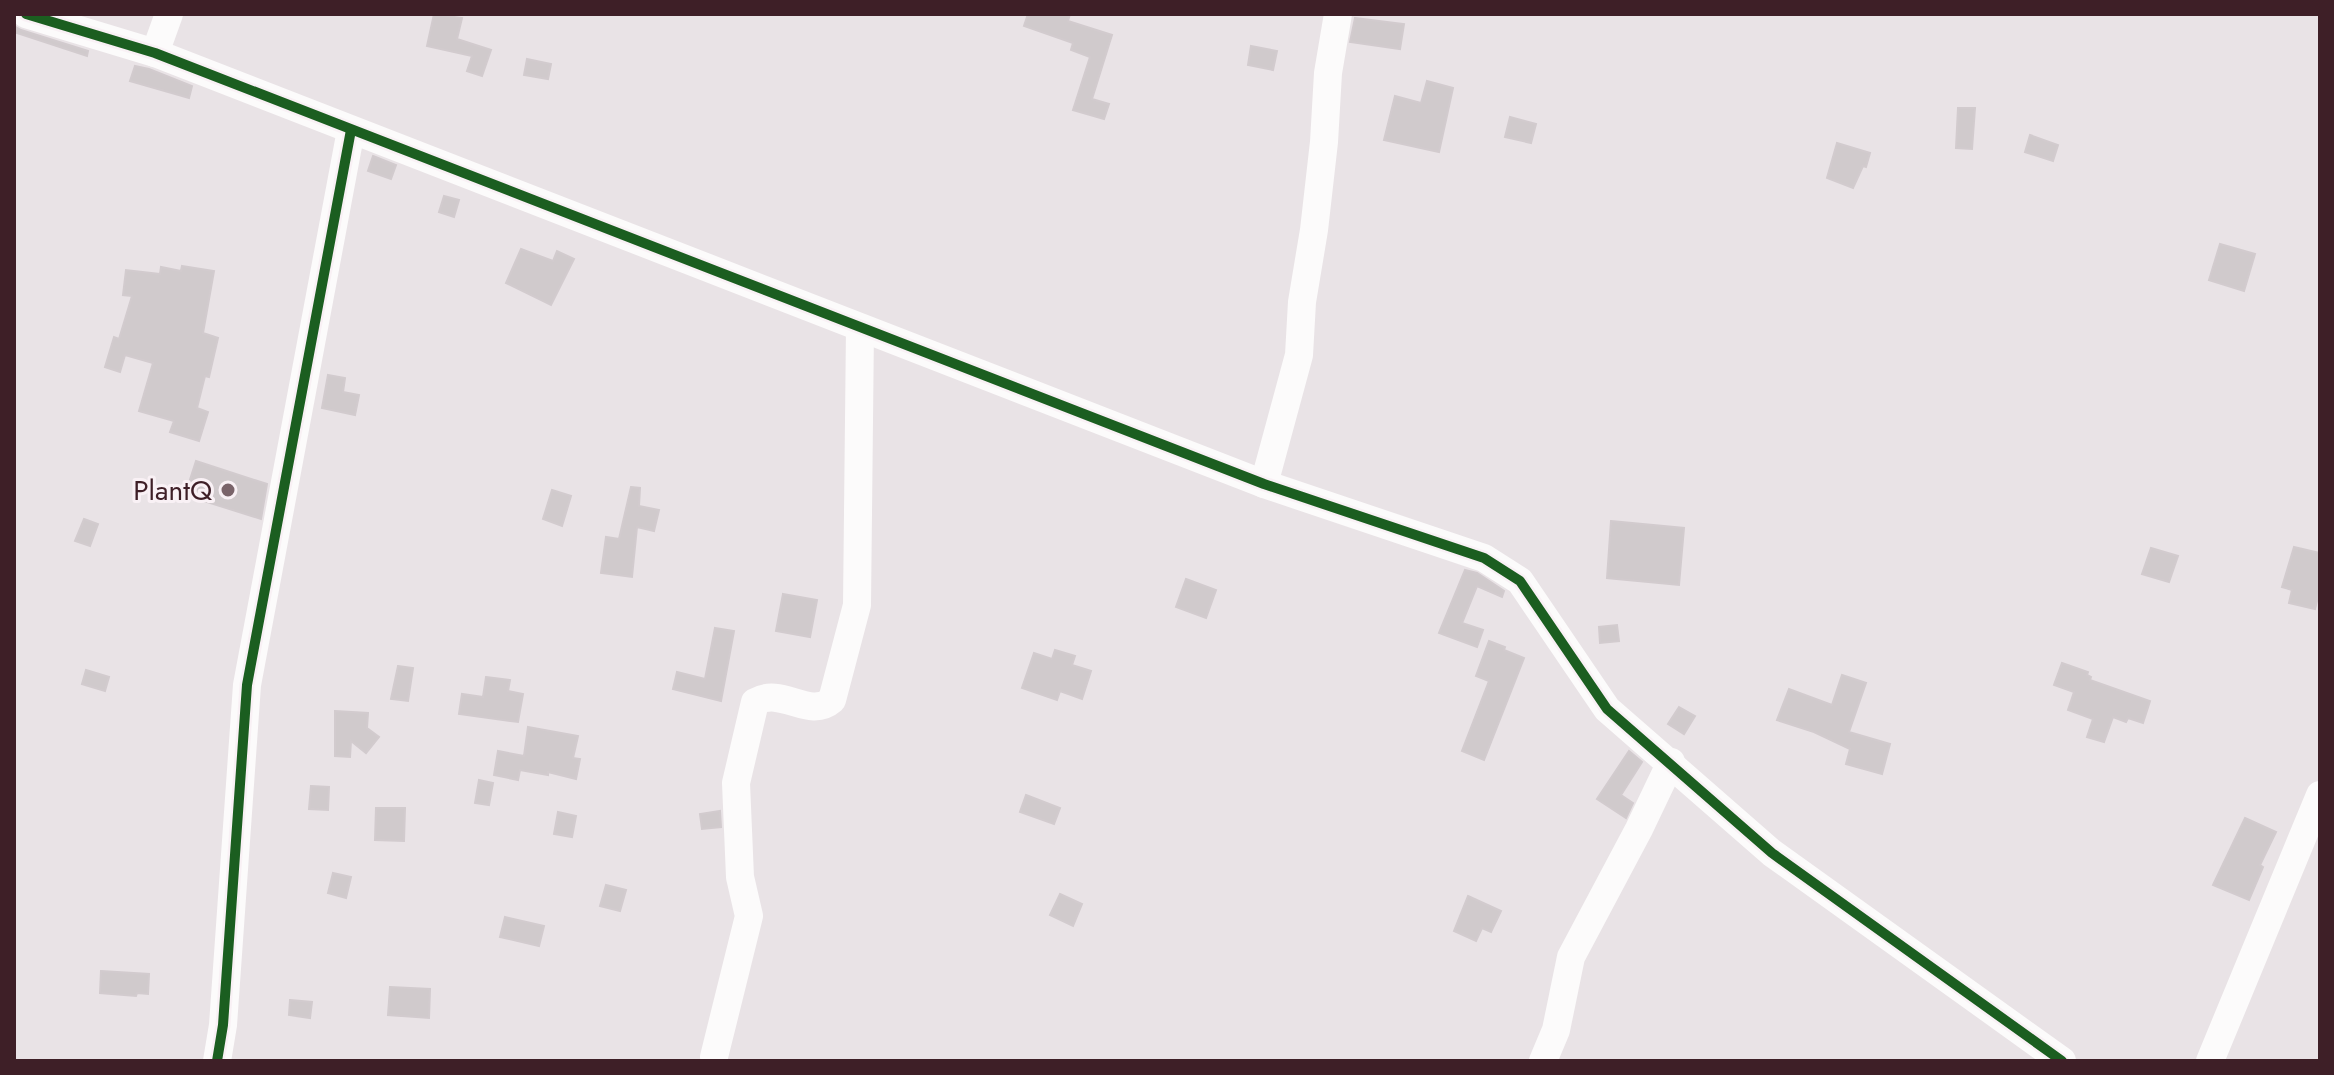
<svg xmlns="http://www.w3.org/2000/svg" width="2334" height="1075" viewBox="0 0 2334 1075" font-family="Jost,sans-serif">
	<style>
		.building { fill: #d0cacc; stroke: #d2cbce; stroke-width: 2 }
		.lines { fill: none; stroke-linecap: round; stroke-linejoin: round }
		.minor { stroke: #fcfbfb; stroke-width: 28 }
		.cycleway-casing { stroke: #f9f1f5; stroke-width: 15 }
		.cycleway { stroke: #1b5e20; stroke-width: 10 }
		.poi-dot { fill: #7a646a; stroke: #f9f1f5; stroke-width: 3 }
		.labels { text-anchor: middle; stroke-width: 6; stroke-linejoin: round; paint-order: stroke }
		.poi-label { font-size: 28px; fill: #3e1f27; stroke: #f9f1f5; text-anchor: end }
	</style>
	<rect width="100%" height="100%" fill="#e9e3e6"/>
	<g class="building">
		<polygon points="434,14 462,18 457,39 491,50 482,76 467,71 472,56 427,46"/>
		<polygon points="1028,14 1070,14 1068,21 1112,35 1092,99 1109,104 1104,119 1073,110 1090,57 1071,50 1073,43 1024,26"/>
		<polygon points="1355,18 1404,24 1400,49 1350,42"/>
		<polygon points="14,26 21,30 88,51 87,56 14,32"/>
		<polygon points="1251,46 1277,51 1273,70 1248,65"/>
		<polygon points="527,59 551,64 548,79 524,75"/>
		<polygon points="135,66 149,69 192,86 189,98 130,81"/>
		<polygon points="1427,81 1453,88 1439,152 1384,140 1395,96 1421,103"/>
		<polygon points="1958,108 1975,108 1972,149 1956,148"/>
		<polygon points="1510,117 1536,124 1531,143 1505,137"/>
		<polygon points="2030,135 2058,145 2053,161 2025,152"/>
		<polygon points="1837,143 1870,153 1866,167 1863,166 1853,188 1827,178"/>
		<polygon points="373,156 396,165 391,179 368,171"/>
		<polygon points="444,196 459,200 454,217 439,212"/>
		<polygon points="2220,244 2255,254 2244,291 2209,280"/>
		<polygon points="521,249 553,261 557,251 574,259 551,305 506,283"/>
		<polygon points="182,266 214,271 203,333 218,338 209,377 205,376 197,408 208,412 199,441 170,432 174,421 139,411 153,363 125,355 120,372 105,367 114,337 119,339 132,296 123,295 126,270 160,274 161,267 181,271"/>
		<polygon points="328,375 345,378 343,392 359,395 355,415 322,408"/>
		<polygon points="196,461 267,484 261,519 185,495"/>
		<polygon points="631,487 640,488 639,506 659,510 654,531 637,527 632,577 601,573 606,537 619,539"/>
		<polygon points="552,490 571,496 562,526 543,519"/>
		<polygon points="84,519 98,524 90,546 75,541"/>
		<polygon points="1611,521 1684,528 1679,585 1607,578"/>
		<polygon points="2294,547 2320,553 2320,589 2315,609 2289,603 2292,590 2282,587"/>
		<polygon points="2151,548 2178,556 2169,582 2142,574"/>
		<polygon points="1465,570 1477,573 1504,591 1502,597 1477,586 1462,623 1483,630 1477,647 1439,633"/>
		<polygon points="1186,579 1216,590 1206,618 1176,607"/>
		<polygon points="783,594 817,600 810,637 776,631"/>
		<polygon points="1617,625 1619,641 1600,643 1599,627"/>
		<polygon points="715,628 734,631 721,701 673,689 677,672 705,679"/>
		<polygon points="1489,641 1505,647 1504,650 1524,658 1484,760 1462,751 1489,681 1476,676"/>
		<polygon points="1055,650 1075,656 1072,665 1091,671 1082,699 1060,691 1057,700 1022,688 1034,653 1052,659"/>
		<polygon points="2062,663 2088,672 2087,675 2091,677 2090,680 2150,701 2143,723 2128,718 2126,722 2113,717 2104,742 2087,737 2093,719 2068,710 2074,692 2054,685"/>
		<polygon points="398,666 413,668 408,701 391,699"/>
		<polygon points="86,670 109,677 105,691 82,684"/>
		<polygon points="1842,675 1866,683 1849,732 1890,744 1882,774 1846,764 1850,749 1814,732 1777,720 1789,689 1832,705"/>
		<polygon points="486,677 510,680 508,691 523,694 518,722 459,714 462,694 483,697"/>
		<polygon points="1679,707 1695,716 1684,734 1668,724"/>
		<polygon points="335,711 368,713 367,728 379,737 366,753 351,741 350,757 335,756"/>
		<polygon points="528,727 578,736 573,758 580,759 576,779 548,772 548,775 520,770 518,780 494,775 498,751 524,756"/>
		<polygon points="1629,751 1642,762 1621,795 1633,803 1626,818 1597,799"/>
		<polygon points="479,780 493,783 489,805 475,803"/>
		<polygon points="311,786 329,787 328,810 309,809"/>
		<polygon points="1026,795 1060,808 1054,824 1020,812"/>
		<polygon points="376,808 405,808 404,841 375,840"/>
		<polygon points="720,811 721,827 702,829 700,814"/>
		<polygon points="558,812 576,816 572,837 554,834"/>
		<polygon points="2245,818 2276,832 2260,865 2263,867 2249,900 2213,885"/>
		<polygon points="333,873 351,877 346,898 328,893"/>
		<polygon points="606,885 626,890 620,911 600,906"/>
		<polygon points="1060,894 1082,904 1073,926 1050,915"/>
		<polygon points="1468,896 1501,911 1491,932 1482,928 1476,941 1454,931"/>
		<polygon points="505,917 544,926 539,946 500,937"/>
		<polygon points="101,971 149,974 148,994 137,993 136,996 100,993"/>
		<polygon points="390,987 430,989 429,1018 388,1015"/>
		<polygon points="290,1000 312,1002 310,1018 289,1015"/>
	</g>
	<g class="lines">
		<g class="minor">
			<polyline points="26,14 155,53 1264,484 1484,558 1520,581 1607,709 1772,853 2062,1061"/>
			<polyline points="155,53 169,14"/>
			<polyline points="1264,484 1299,355 1302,302 1314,230 1324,142 1328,73 1338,14"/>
			<path d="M714 1057 749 916 740 877 736 783 755 702C782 686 809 720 832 700L857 605 860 328"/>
			<polyline points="217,1061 223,1025 247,685 351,130"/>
			<polyline points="1543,1061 1556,1030 1571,957 1639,829 1671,762"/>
			<polyline points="2210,1061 2320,795"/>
		</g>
		<g class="cycleway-casing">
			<g id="cycleway">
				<polyline points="26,14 155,53 1264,484 1484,558 1520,581 1607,709 1772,853 2062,1061"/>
				<polyline points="217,1061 223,1025 247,685 351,130"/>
			</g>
		</g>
		<use href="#cycleway" class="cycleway"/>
	</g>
	<circle class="poi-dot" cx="228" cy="490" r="8"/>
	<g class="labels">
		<g class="poi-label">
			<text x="212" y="500">PlantQ</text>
		</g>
	</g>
	<rect width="2334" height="1075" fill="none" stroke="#3e1f27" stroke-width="32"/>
</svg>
